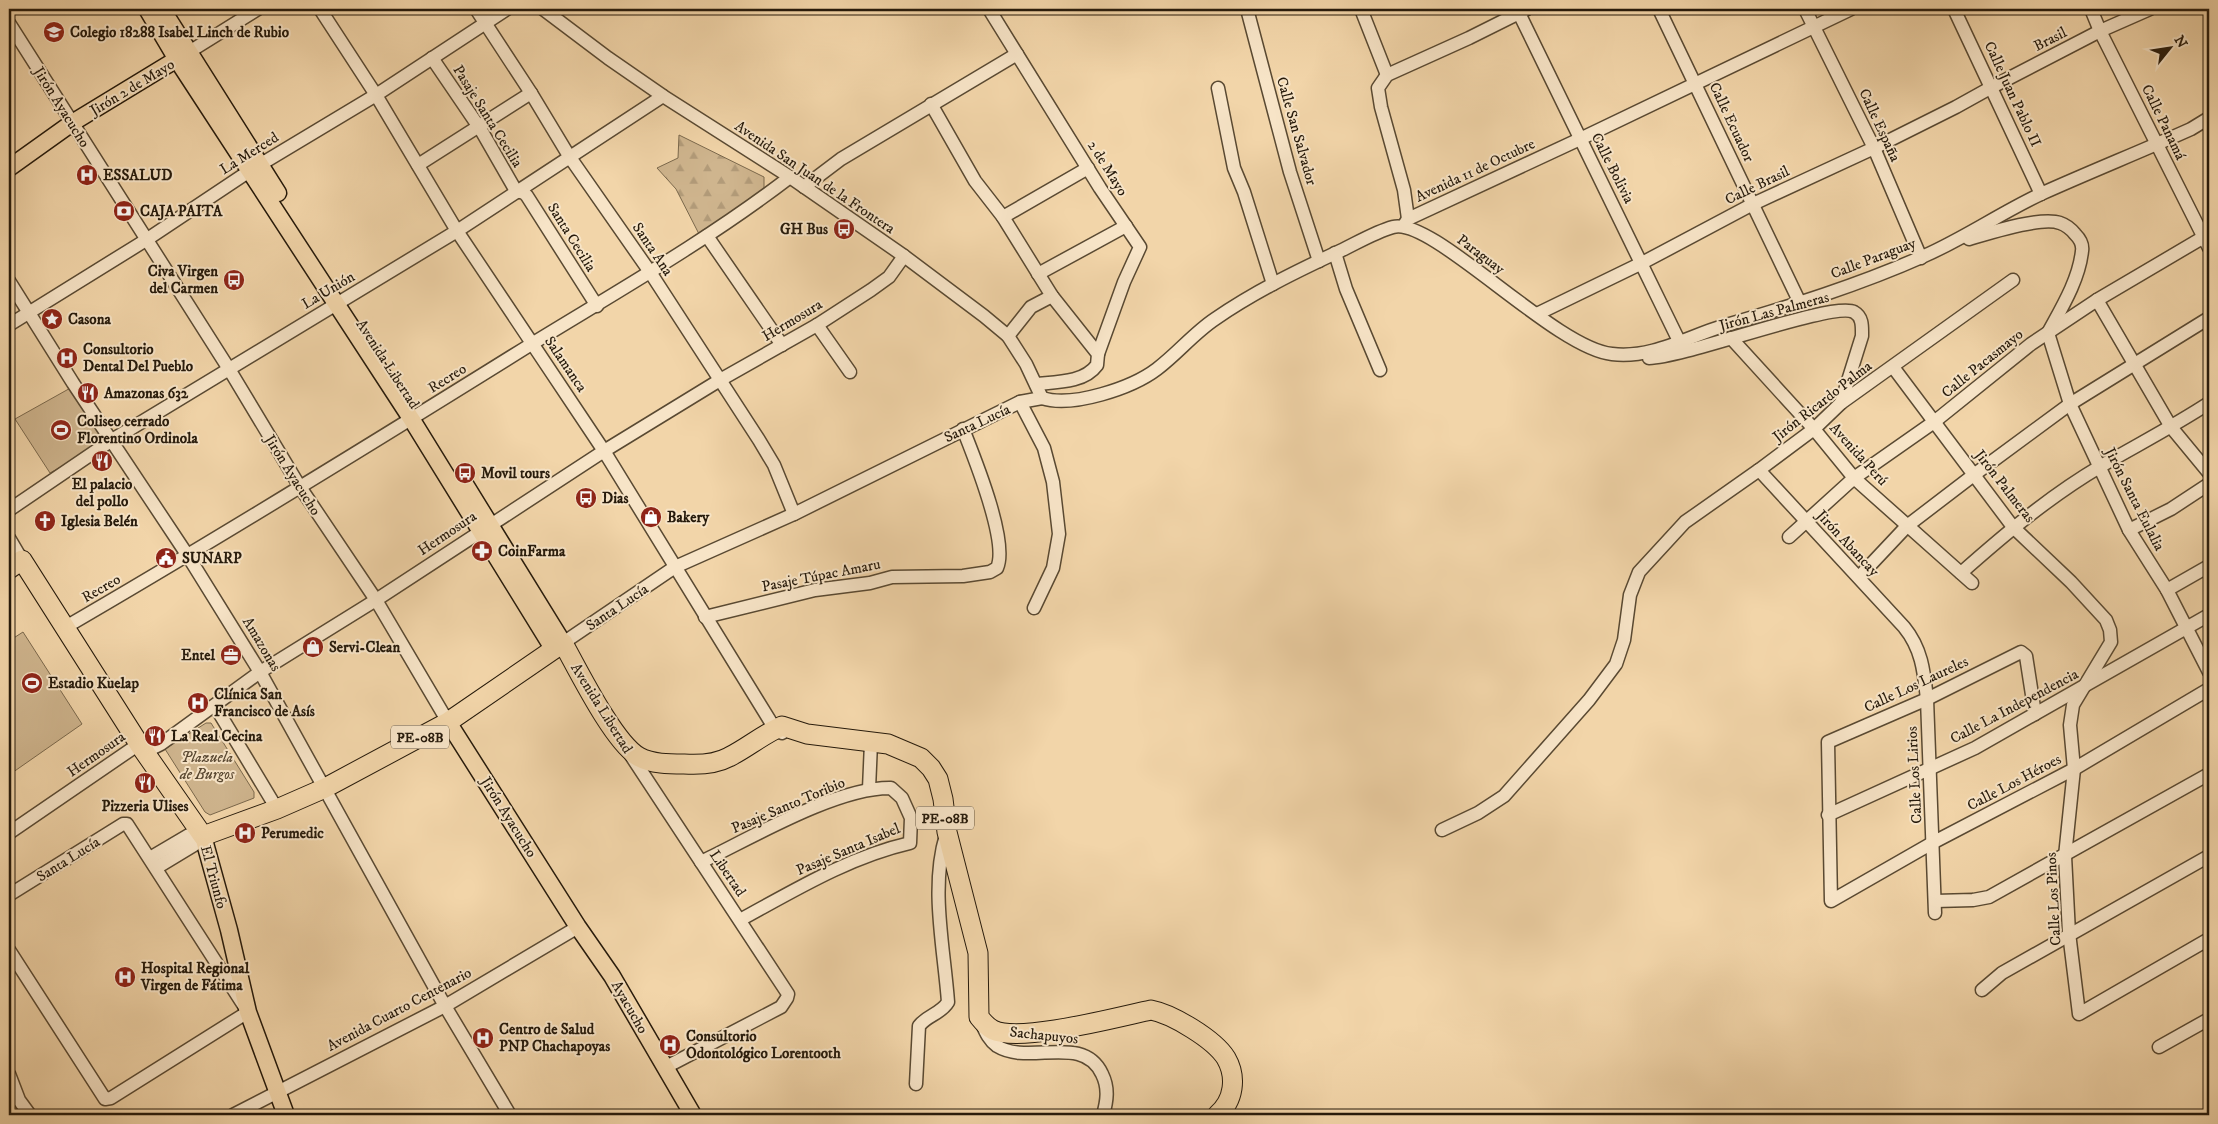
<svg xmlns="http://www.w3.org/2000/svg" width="2218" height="1124" viewBox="0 0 2218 1124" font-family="'IM FELL DW Pica',serif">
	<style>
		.forest { fill: url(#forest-firs); stroke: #7a684c }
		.green { fill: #cfb58e; stroke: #7a684c }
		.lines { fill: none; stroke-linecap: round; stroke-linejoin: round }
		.minor-casing { stroke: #594932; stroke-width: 15 }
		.major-casing { stroke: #261a0b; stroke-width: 19 }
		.highway-casing { stroke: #261a0b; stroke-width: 21 }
		.minor { stroke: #f7e4c7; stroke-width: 12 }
		.major { stroke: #f2d5a9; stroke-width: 16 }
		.highway { stroke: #f2d5a9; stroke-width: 19 }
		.labels { text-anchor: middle; stroke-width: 4; stroke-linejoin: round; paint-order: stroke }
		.shield { fill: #f7e4c7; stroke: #655743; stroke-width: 1 }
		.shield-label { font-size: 14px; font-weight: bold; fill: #261a0b }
		.poi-label { font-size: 15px; font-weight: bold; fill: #261a0b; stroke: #f7e4c7; text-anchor: start }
		.street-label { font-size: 15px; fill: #261a0b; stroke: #f7e4c7 }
		.park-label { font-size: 15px; font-style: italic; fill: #594832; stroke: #f7e4c7 }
	</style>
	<defs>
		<pattern id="forest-firs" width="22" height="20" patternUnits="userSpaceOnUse" patternTransform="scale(1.25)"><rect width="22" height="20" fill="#cfb58e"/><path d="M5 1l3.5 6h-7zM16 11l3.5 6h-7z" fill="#b29b79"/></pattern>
	</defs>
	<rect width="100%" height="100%" fill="#f2d5a9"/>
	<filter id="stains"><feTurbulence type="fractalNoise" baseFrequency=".004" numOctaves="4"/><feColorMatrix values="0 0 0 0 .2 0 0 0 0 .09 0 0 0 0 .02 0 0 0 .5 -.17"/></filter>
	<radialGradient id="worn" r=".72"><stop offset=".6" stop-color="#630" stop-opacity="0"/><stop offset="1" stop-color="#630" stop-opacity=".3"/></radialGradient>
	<polygon class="forest" points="679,135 764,177 764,199 699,234 676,189 657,168 678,158"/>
	<g class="green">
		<polygon points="74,386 107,441 50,473 15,419"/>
		<polygon points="23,632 82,724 9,775 9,641"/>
		<polygon points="206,723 211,723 254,792 254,798 210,815 205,812 165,749"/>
	</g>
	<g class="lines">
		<g class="minor-casing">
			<g id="minor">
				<polyline points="320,9 376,95 457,231 604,451 775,729 782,733"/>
				<polyline points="476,9 531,93 569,156 650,272 759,440 774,465 794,514"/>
				<polyline points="543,9 608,58 663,96 790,177 904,256 984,316 1008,336 1026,364 1042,398"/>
				<polyline points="989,9 1100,188 1140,247 1124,282 1098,354"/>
				<polyline points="1247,9 1290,172 1319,261"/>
				<polyline points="1361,9 1387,75"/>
				<polyline points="1517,9 1680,343"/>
				<polyline points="1659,9 1800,303"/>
				<polyline points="1805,9 1874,148 1921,258"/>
				<polyline points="1954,9 2041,194"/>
				<polyline points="2091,9 2100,31 2209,248"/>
				<polyline points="9,23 229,369 300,487 376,600 448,722"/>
				<polyline points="189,52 258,9"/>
				<polyline points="432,58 481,130 516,191 524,193 527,196 597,306"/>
				<polyline points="1218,88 1234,168 1244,192 1273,284"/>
				<polyline points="931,104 975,181 1003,217"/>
				<polyline points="418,165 531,93"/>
				<polyline points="804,187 841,159 1017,54"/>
				<polyline points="1408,219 1404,190 1381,107 1378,88 1387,75 1469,38 1527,9"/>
				<polyline points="1404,225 1408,219 1580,139 1851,9"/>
				<polyline points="707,236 782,345"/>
				<path d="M1969 239C1989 233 2041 216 2060 223 2066 225 2071 229 2075 234 2080 239 2083 245 2082 251 2079 280 2061 309 2048 333L2070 404 2129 530 2167 590 2209 672"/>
				<polyline points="1335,253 1346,289 1380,370"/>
				<polyline points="1038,274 1126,226"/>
				<polyline points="9,281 73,383 188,556 260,672 445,1006 510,1115"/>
				<polyline points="2097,300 2171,427 2209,473"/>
				<polyline points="1537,314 1642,263 1753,204 1874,148 1956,107 1992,87 2100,31 2150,9"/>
				<polyline points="9,325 146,240 251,170 376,95 507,9"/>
				<polyline points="817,325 850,372"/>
				<polyline points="1008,336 1031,307 1052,296"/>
				<polyline points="1731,338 1814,429 1854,478 1972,583"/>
				<path d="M1649 358C1687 357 1833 301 1854 312 1863 317 1862 327 1862 336L1841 403"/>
				<polyline points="1893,367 2013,527 2071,582 2106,620 2110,630 2111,642 2073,705 2070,725 2074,769 2065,856 2069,933 2079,1014 2209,939"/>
				<path d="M1036 384C1056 382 1084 383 1097 365L1098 354 1052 296 1003 217 1088 168"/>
				<path d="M1042 398C1072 408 1132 388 1157 369 1178 353 1194 333 1215 319 1254 292 1297 271 1340 251 1357 243 1375 232 1393 227 1432 216 1554 348 1612 354 1651 359 1687 337 1723 326 1791 306 1859 285 1924 256 1965 238 2002 212 2043 193 2092 171 2142 151 2191 129L2209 118"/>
				<polyline points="1020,402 1044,448 1053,482 1059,534 1053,568 1034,608"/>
				<path d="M1759 470 1904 627C1922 649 1924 672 1927 699L1935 913"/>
				<polyline points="9,510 112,440 457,231 663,96"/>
				<polyline points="2129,530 2171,509 2209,484"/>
				<polyline points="1789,537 1854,478 1934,422 2031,344 2097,300 2209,234"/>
				<polyline points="9,538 22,560"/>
				<path d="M1961 573C2005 534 2050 496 2101 466 2137 445 2174 426 2209 403"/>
				<polyline points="1859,577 1907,526 1975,474 2070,404 2209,318"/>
				<polyline points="2167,590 2209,566"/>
				<path d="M705 617 815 590 870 583 892 577 963 576 990 572 997 568C1009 542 974 457 963 429"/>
				<path d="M64 628C221 537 376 441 530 345 618 291 708 240 790 177"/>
				<polyline points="563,643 675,567 794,514 1020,402 1042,398"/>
				<polyline points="215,706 277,809"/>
				<polyline points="2035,714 2026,656 2021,652 1927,699 1828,742 1831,901 1934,842 2074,769 2209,689"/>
				<polyline points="630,754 788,994 787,998 781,1007 666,1067"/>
				<polyline points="869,789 871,743"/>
				<polyline points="1828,815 1975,748 2209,615"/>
				<polyline points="1442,830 1478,813 1504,796 1589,700 1616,664 1624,640 1630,595 1639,572 1685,522 1759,470 1814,429 1841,403 2013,280"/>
				<polyline points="9,833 139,744 153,748 161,744 260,672 376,600 604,451 720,380 817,325 871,290 889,277 904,256"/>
				<polyline points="150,858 189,835 203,836"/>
				<path d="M701 862C751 838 837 787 891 788L902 798 911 818 910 843C849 857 795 890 740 920"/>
				<polyline points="156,868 194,845 203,836"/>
				<polyline points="9,895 123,824 127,824 248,1012 111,1098 105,1099 9,950"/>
				<polyline points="1935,901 1973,900 1989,897 2209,774"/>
				<polyline points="1982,990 2002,973 2209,856"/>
				<path d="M982 1024C986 1033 989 1040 997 1046 1029 1066 1083 1033 1102 1074 1109 1088 1107 1101 1103 1115"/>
				<polyline points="2159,1047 2209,1019"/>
				<polyline points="9,1074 19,1100 30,1115"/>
				<path d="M916 1084 919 1026C927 1015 941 1014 948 1002 944 947 930 888 946 835"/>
				<polyline points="233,1115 445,1006 578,927"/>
			</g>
		</g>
		<g class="major-casing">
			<g id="major">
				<polyline points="147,9 176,58 412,420 554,650"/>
				<polyline points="162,9 278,193"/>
				<polyline points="9,168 72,123 187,53"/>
				<polyline points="463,481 563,643"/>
				<polyline points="448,722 578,927 612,976 693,1115"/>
				<polyline points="203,836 229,930 248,1012 286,1115"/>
			</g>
		</g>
		<g class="highway-casing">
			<path id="highway" d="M9 569 22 560 139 744 203 836 277 809 325 788 448 722 563 643C578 670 614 743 639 757 652 764 669 764 684 764 699 765 716 764 729 757 747 748 762 735 782 726L807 734 888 744 921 758 931 768 938 779 943 799 947 832 978 953 979 1017C983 1022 987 1027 993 1030 1020 1043 1118 1017 1151 1010 1172 1014 1214 1039 1226 1058 1237 1077 1234 1101 1217 1115"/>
		</g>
		<use href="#minor" class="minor"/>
		<use href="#major" class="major"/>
		<use href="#highway" class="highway"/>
	</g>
	<defs>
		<g id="school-disc" transform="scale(1.125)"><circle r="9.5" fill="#8f2418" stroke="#f7e4c7"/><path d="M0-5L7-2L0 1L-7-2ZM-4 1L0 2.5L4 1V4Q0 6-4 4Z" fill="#fff"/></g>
		<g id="hospital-disc" transform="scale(1.125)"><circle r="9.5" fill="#8f2418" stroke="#f7e4c7"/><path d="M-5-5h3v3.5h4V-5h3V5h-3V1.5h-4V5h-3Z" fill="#fff"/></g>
		<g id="bank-disc" transform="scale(1.125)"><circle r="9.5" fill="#8f2418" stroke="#f7e4c7"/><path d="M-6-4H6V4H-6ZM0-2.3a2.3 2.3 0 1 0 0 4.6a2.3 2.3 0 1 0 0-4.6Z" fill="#fff"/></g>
		<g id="bus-disc" transform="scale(1.125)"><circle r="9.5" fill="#8f2418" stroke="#f7e4c7"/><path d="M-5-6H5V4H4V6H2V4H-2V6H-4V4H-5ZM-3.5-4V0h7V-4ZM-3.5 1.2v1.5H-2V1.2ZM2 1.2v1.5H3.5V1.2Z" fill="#fff"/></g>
		<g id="sight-disc" transform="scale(1.125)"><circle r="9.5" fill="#8f2418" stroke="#f7e4c7"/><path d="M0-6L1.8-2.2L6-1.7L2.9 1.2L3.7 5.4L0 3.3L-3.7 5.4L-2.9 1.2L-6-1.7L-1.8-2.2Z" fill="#fff"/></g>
		<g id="restaurant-disc" transform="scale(1.125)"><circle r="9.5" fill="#8f2418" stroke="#f7e4c7"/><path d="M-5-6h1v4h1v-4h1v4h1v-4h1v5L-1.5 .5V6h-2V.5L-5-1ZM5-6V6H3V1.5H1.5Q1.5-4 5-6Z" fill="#fff"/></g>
		<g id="stadium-disc" transform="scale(1.125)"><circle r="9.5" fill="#8f2418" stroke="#f7e4c7"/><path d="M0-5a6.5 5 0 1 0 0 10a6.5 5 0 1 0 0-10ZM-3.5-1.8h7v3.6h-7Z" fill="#fff"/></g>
		<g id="shop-disc" transform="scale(1.125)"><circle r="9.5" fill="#8f2418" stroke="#f7e4c7"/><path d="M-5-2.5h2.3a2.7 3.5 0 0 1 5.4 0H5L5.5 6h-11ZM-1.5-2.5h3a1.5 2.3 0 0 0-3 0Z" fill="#fff"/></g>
		<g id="church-disc" transform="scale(1.125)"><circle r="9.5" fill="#8f2418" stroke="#f7e4c7"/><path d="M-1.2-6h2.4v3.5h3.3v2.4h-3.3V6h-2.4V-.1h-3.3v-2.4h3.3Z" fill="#fff"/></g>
		<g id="pharmacy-disc" transform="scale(1.125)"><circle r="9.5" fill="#8f2418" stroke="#f7e4c7"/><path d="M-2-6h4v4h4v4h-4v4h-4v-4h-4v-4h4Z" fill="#fff"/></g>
		<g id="civic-disc" transform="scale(1.125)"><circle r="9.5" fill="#8f2418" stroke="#f7e4c7"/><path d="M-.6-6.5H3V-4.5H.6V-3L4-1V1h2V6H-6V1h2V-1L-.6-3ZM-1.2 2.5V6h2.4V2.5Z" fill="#fff"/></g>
		<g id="office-disc" transform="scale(1.125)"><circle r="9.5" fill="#8f2418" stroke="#f7e4c7"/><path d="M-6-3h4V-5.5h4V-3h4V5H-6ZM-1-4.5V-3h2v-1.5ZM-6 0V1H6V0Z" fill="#fff"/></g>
	</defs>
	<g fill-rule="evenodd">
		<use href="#school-disc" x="54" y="32"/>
		<use href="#hospital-disc" x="87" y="175"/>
		<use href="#bank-disc" x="124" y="211"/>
		<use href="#bus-disc" x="844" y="229"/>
		<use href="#bus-disc" x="234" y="280"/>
		<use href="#sight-disc" x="52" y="319"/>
		<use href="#hospital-disc" x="67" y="358"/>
		<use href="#restaurant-disc" x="88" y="393"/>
		<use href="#stadium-disc" x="61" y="430"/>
		<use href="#restaurant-disc" x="102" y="461"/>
		<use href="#bus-disc" x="465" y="473"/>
		<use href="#bus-disc" x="586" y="498"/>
		<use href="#shop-disc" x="651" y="517"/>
		<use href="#church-disc" x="45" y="521"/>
		<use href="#pharmacy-disc" x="482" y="551"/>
		<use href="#civic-disc" x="166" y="558"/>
		<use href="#shop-disc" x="313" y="647"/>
		<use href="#office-disc" x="231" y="655"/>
		<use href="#stadium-disc" x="32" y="683"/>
		<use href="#hospital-disc" x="198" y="703"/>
		<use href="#restaurant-disc" x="155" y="736"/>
		<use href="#restaurant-disc" x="145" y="783"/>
		<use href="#hospital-disc" x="245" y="833"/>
		<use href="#hospital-disc" x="125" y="977"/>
		<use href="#hospital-disc" x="483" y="1038"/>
		<use href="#hospital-disc" x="670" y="1045"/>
	</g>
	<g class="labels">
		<g class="shield">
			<rect x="391" y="725.5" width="58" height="23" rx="4"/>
			<rect x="916" y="806.5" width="58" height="23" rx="4"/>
		</g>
		<g class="shield-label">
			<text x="420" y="742">PE-08B</text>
			<text x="945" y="823">PE-08B</text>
		</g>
		<g class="poi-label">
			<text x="70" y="37">Colegio 18288 Isabel Linch de Rubio</text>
			<text x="103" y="180">ESSALUD</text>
			<text x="140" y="216">CAJA PAITA</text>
			<text x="828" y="234" text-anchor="end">GH Bus</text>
			<text x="218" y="276" text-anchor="end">Civa Virgen<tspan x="218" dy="17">del Carmen</tspan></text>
			<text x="68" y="324">Casona</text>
			<text x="83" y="354">Consultorio<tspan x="83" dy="17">Dental Del Pueblo</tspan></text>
			<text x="104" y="398">Amazonas 632</text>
			<text x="77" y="426">Coliseo cerrado<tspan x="77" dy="17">Florentino Ordinola</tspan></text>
			<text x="481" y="478">Movil tours</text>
			<text x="102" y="489" text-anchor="middle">El palacio<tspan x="102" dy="17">del pollo</tspan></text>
			<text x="602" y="503">Dias</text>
			<text x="667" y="522">Bakery</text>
			<text x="61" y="526">Iglesia Belén</text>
			<text x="498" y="556">CoinFarma</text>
			<text x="182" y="563">SUNARP</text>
			<text x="329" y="652">Servi-Clean</text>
			<text x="215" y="660" text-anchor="end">Entel</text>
			<text x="48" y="688">Estadio Kuelap</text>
			<text x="214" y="699">Clínica San<tspan x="214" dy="17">Francisco de Asís</tspan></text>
			<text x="171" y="741">La Real Cecina</text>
			<text x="145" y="811" text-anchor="middle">Pizzeria Ulises</text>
			<text x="261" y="838">Perumedic</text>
			<text x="141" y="973">Hospital Regional<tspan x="141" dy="17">Virgen de Fátima</tspan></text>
			<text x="499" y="1034">Centro de Salud<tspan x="499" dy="17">PNP Chachapoyas</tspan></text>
			<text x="686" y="1041">Consultorio<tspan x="686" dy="17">Odontológico Lorentooth</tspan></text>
		</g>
		<g class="street-label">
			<text transform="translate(2050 39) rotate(-27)" y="5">Brasil</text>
			<text transform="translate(132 87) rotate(-31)" y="5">Jirón 2 de Mayo</text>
			<text transform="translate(2013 94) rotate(65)" y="5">Calle Juan Pablo II</text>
			<text transform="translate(62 107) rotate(58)" y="5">Jirón Ayacucho</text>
			<text transform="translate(488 116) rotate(58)" y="5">Pasaje Santa Cecilia</text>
			<text transform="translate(1732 122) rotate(65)" y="5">Calle Ecuador</text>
			<text transform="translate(2164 122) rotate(64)" y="5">Calle Panamá</text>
			<text transform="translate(1880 125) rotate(65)" y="5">Calle España</text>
			<text transform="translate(1297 131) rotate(74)" y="5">Calle San Salvador</text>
			<text transform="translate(249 153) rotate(-32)" y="5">La Merced</text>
			<text transform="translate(1108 168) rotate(58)" y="5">2 de Mayo</text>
			<text transform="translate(1613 168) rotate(63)" y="5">Calle Bolivia</text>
			<text transform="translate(1475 170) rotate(-25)" y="5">Avenida 11 de Octubre</text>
			<text transform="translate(815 177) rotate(34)" y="5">Avenida San Juan de la Frontera</text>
			<text transform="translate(1757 185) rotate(-26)" y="5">Calle Brasil</text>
			<text transform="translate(572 237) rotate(58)" y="5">Santa Cecilia</text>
			<text transform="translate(653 249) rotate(56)" y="5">Santa Ana</text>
			<text transform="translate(1481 254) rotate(37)" y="5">Paraguay</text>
			<text transform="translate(1873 258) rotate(-21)" y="5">Calle Paraguay</text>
			<text transform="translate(328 290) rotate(-31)" y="5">La Unión</text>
			<text transform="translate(1774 311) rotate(-15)" y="5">Jirón Las Palmeras</text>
			<text transform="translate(792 320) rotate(-31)" y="5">Hermosura</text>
			<text transform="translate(1982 363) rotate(-39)" y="5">Calle Pacasmayo</text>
			<text transform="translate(388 364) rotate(57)" y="5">Avenida Libertad</text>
			<text transform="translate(566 364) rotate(56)" y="5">Salamanca</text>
			<text transform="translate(447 378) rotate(-32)" y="5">Recreo</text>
			<text transform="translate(1822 401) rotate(-38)" y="5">Jirón Ricardo Palma</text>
			<text transform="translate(977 423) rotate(-25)" y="5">Santa Lucía</text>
			<text transform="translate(1859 454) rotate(48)" y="5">Avenida Perú</text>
			<text transform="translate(293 475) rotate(58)" y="5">Jirón Ayacucho</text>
			<text transform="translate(2005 486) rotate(52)" y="5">Jirón Palmeras</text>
			<text transform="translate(2135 499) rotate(63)" y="5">Jirón Santa Eulalia</text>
			<text transform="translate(447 533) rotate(-34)" y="5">Hermosura</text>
			<text transform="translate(1848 543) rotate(47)" y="5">Jirón Abancay</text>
			<text transform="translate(821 575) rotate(-11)" y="5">Pasaje Túpac Amaru</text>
			<text transform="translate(101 588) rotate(-30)" y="5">Recreo</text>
			<text transform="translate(617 607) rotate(-34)" y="5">Santa Lucía</text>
			<text transform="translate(262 644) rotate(59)" y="5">Amazonas</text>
			<text transform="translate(1916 684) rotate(-25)" y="5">Calle Los Laureles</text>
			<text transform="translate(2014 706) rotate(-28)" y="5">Calle La Independencia</text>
			<text transform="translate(602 708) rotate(58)" y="5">Avenida Libertad</text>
			<text transform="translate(96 754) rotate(-35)" y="5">Hermosura</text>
			<text transform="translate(1914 775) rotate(-93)" y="5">Calle Los Lirios</text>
			<text transform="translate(2014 782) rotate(-28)" y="5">Calle Los Héroes</text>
			<text transform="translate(788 805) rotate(-23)" y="5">Pasaje Santo Toribio</text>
			<text transform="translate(509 817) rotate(58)" y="5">Jirón Ayacucho</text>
			<text transform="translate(848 849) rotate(-23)" y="5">Pasaje Santa Isabel</text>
			<text transform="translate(68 859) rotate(-32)" y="5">Santa Lucía</text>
			<text transform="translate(728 873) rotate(56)" y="5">Libertad</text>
			<text transform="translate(214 877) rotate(75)" y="5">El Triunfo</text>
			<text transform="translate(2053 899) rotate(-93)" y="5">Calle Los Pinos</text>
			<text transform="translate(630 1007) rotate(60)" y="5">Ayacucho</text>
			<text transform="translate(399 1009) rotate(-28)" y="5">Avenida Cuarto Centenario</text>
			<text transform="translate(1044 1035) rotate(6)" y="5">Sachapuyos</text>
		</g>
		<g class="park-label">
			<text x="207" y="762">Plazuela<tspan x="207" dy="17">de Burgos</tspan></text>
		</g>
	</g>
	<rect width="2218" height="1124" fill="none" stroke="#f2d5a9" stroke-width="30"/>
	<rect x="10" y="10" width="2198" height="1104" fill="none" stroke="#261a0b" stroke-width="2.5"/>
	<rect x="15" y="15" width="2188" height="1094" fill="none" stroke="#261a0b"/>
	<g transform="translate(2170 48) rotate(60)" stroke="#f7e4c7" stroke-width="4" paint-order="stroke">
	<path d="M0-4L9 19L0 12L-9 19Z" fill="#261a0b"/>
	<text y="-8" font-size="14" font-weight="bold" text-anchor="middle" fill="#261a0b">N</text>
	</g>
	<rect width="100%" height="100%" filter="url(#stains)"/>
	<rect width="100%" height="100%" fill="url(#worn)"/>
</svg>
